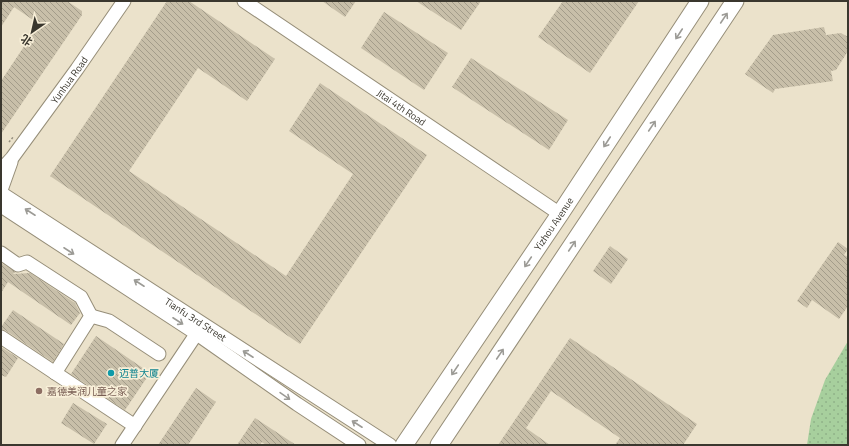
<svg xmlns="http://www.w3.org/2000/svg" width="849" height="446" viewBox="0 0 849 446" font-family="'Titillium Web','Noto Sans SC',sans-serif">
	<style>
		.park { fill: url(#park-dots) }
		.building { fill: url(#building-back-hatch) }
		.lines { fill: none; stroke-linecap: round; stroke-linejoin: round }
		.minor-casing { stroke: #968e79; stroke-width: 15 }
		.major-casing { stroke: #968e79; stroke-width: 19 }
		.path { stroke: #938d7d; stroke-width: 1.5; stroke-dasharray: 2 2; stroke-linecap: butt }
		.minor { stroke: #fff; stroke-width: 13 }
		.major { stroke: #fff; stroke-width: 17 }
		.oneway { stroke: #9c9b96 }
		.culture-dot { fill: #0f9aa8; stroke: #f8efd8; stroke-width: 1.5 }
		.education-dot { fill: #8d6e63; stroke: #f8efd8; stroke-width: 1.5 }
		.labels { text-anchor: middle; stroke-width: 3.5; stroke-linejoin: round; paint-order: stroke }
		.street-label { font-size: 10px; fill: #3a372e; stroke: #f8efd8 }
		.culture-label { font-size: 10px; fill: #0d838f; stroke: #f8efd8; text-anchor: start }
		.education-label { font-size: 10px; fill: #785e54; stroke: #f8efd8; text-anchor: start }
	</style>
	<defs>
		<pattern id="park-dots" width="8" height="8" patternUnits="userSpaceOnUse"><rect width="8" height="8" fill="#a7cf9d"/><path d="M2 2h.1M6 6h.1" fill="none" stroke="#90b288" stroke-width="1.8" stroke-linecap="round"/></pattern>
		<pattern id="building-back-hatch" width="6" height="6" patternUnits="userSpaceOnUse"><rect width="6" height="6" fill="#c8bfa9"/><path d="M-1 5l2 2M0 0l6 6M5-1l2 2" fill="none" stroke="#a39c8a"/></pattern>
	</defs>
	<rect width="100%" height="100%" fill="#ebe2cb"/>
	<polygon class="park" points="848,341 848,445 807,445 811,419 825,380"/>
	<g class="building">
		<polygon points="1,1 67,1 82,11 82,15 1,134 1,81 39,24 14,7 1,27"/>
		<polygon points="167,1 189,1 275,59 247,101 198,68 129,171 286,276 353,174 289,131 320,83 427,155 300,344 50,176"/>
		<polygon points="322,1 356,1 345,17"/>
		<polygon points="416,1 481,1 461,30"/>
		<polygon points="563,1 639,1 590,73 538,37"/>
		<polygon points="384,12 448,53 424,90 361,48"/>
		<polygon points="824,27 826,35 841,33 848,37 848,51 836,70 831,71 833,81 775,89 773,93 745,74 773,35"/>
		<polygon points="471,58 568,120 549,150 452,87"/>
		<polygon points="838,242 848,249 844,255 848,257 848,306 839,319 812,300 807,308 797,301"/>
		<polygon points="610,246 628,259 611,284 593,271"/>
		<polygon points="1,263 15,272 13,274 30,273 75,303 80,313 71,325 8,282 1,293"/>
		<polygon points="13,310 64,344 53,362 5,330 1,329 1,327"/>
		<polygon points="96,336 150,373 125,410 71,374"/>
		<polygon points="570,338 697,424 683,445 615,445 620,438 551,391 526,428 550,445 498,445"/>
		<polygon points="1,347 18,358 6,377 1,375"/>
		<polygon points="196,388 216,402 188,445 158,445"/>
		<polygon points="73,403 107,424 94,444 61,423"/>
		<polygon points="255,418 296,445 266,445 262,442 260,445 237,445"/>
	</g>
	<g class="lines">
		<g class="minor-casing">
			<g id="minor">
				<path id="s1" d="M244 1 560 214"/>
				<path id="s2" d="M1 170 12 158 77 69 124 1"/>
				<polyline points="1,190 11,162"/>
				<path id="s3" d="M1 193 390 445"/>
				<polyline points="1,206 197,334 297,404 359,445"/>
				<polyline points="1,253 18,265 27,262 81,297 91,316 55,373"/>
				<polyline points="91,316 109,321 159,354"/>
				<polyline points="1,337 135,426"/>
				<polyline points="122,445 201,327"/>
			</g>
		</g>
		<g class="major-casing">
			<g id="major">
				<path id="s4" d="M404 445 560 214 700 1"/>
				<polyline points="439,445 735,1"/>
			</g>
		</g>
		<polyline class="path" points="9,142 14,136"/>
		<use href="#minor" class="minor"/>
		<use href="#major" class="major"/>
	</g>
	<defs><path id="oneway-shaft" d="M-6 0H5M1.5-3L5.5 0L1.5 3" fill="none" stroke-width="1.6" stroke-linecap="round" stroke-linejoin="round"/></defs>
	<g class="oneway">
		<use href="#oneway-shaft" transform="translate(724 18) rotate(-56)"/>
		<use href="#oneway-shaft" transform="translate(679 34) rotate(123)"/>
		<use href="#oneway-shaft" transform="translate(652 126) rotate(-56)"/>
		<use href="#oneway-shaft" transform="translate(607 142) rotate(123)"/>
		<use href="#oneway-shaft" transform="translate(30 212) rotate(-147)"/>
		<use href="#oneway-shaft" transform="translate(572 246) rotate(-56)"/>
		<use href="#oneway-shaft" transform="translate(69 251) rotate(33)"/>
		<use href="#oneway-shaft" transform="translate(528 262) rotate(124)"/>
		<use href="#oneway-shaft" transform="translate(139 283) rotate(-147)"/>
		<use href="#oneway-shaft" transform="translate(178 321) rotate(33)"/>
		<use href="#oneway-shaft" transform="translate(248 354) rotate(-147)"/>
		<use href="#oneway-shaft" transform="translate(500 354) rotate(-56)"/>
		<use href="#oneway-shaft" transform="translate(455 370) rotate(124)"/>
		<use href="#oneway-shaft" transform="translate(285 396) rotate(35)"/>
		<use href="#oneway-shaft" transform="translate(357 424) rotate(-147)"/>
	</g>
	<circle class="culture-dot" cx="111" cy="373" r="4"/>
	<circle class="education-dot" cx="39" cy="391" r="4"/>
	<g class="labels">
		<g class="street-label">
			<text dy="4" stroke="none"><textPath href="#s2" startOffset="113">Yunhua Road</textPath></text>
			<text dy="4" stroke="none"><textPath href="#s1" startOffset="190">Jitai 4th Road</textPath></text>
			<text dy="4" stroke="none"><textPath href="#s4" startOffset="267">Yizhou Avenue</textPath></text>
			<text dy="4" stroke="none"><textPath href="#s3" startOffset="232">Tianfu 3rd Street</textPath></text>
		</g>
		<g class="culture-label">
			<text x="119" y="377">迈普大厦</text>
		</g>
		<g class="education-label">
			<text x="47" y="395">嘉德美润儿童之家</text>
		</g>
	</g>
	<rect width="849" height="446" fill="none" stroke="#3a372e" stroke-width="4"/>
	<g transform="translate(32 32) rotate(214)" stroke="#f8efd8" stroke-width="3" paint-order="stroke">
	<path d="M0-3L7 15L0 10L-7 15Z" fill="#3a372e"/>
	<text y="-6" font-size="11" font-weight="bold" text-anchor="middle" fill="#3a372e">北</text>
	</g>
</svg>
